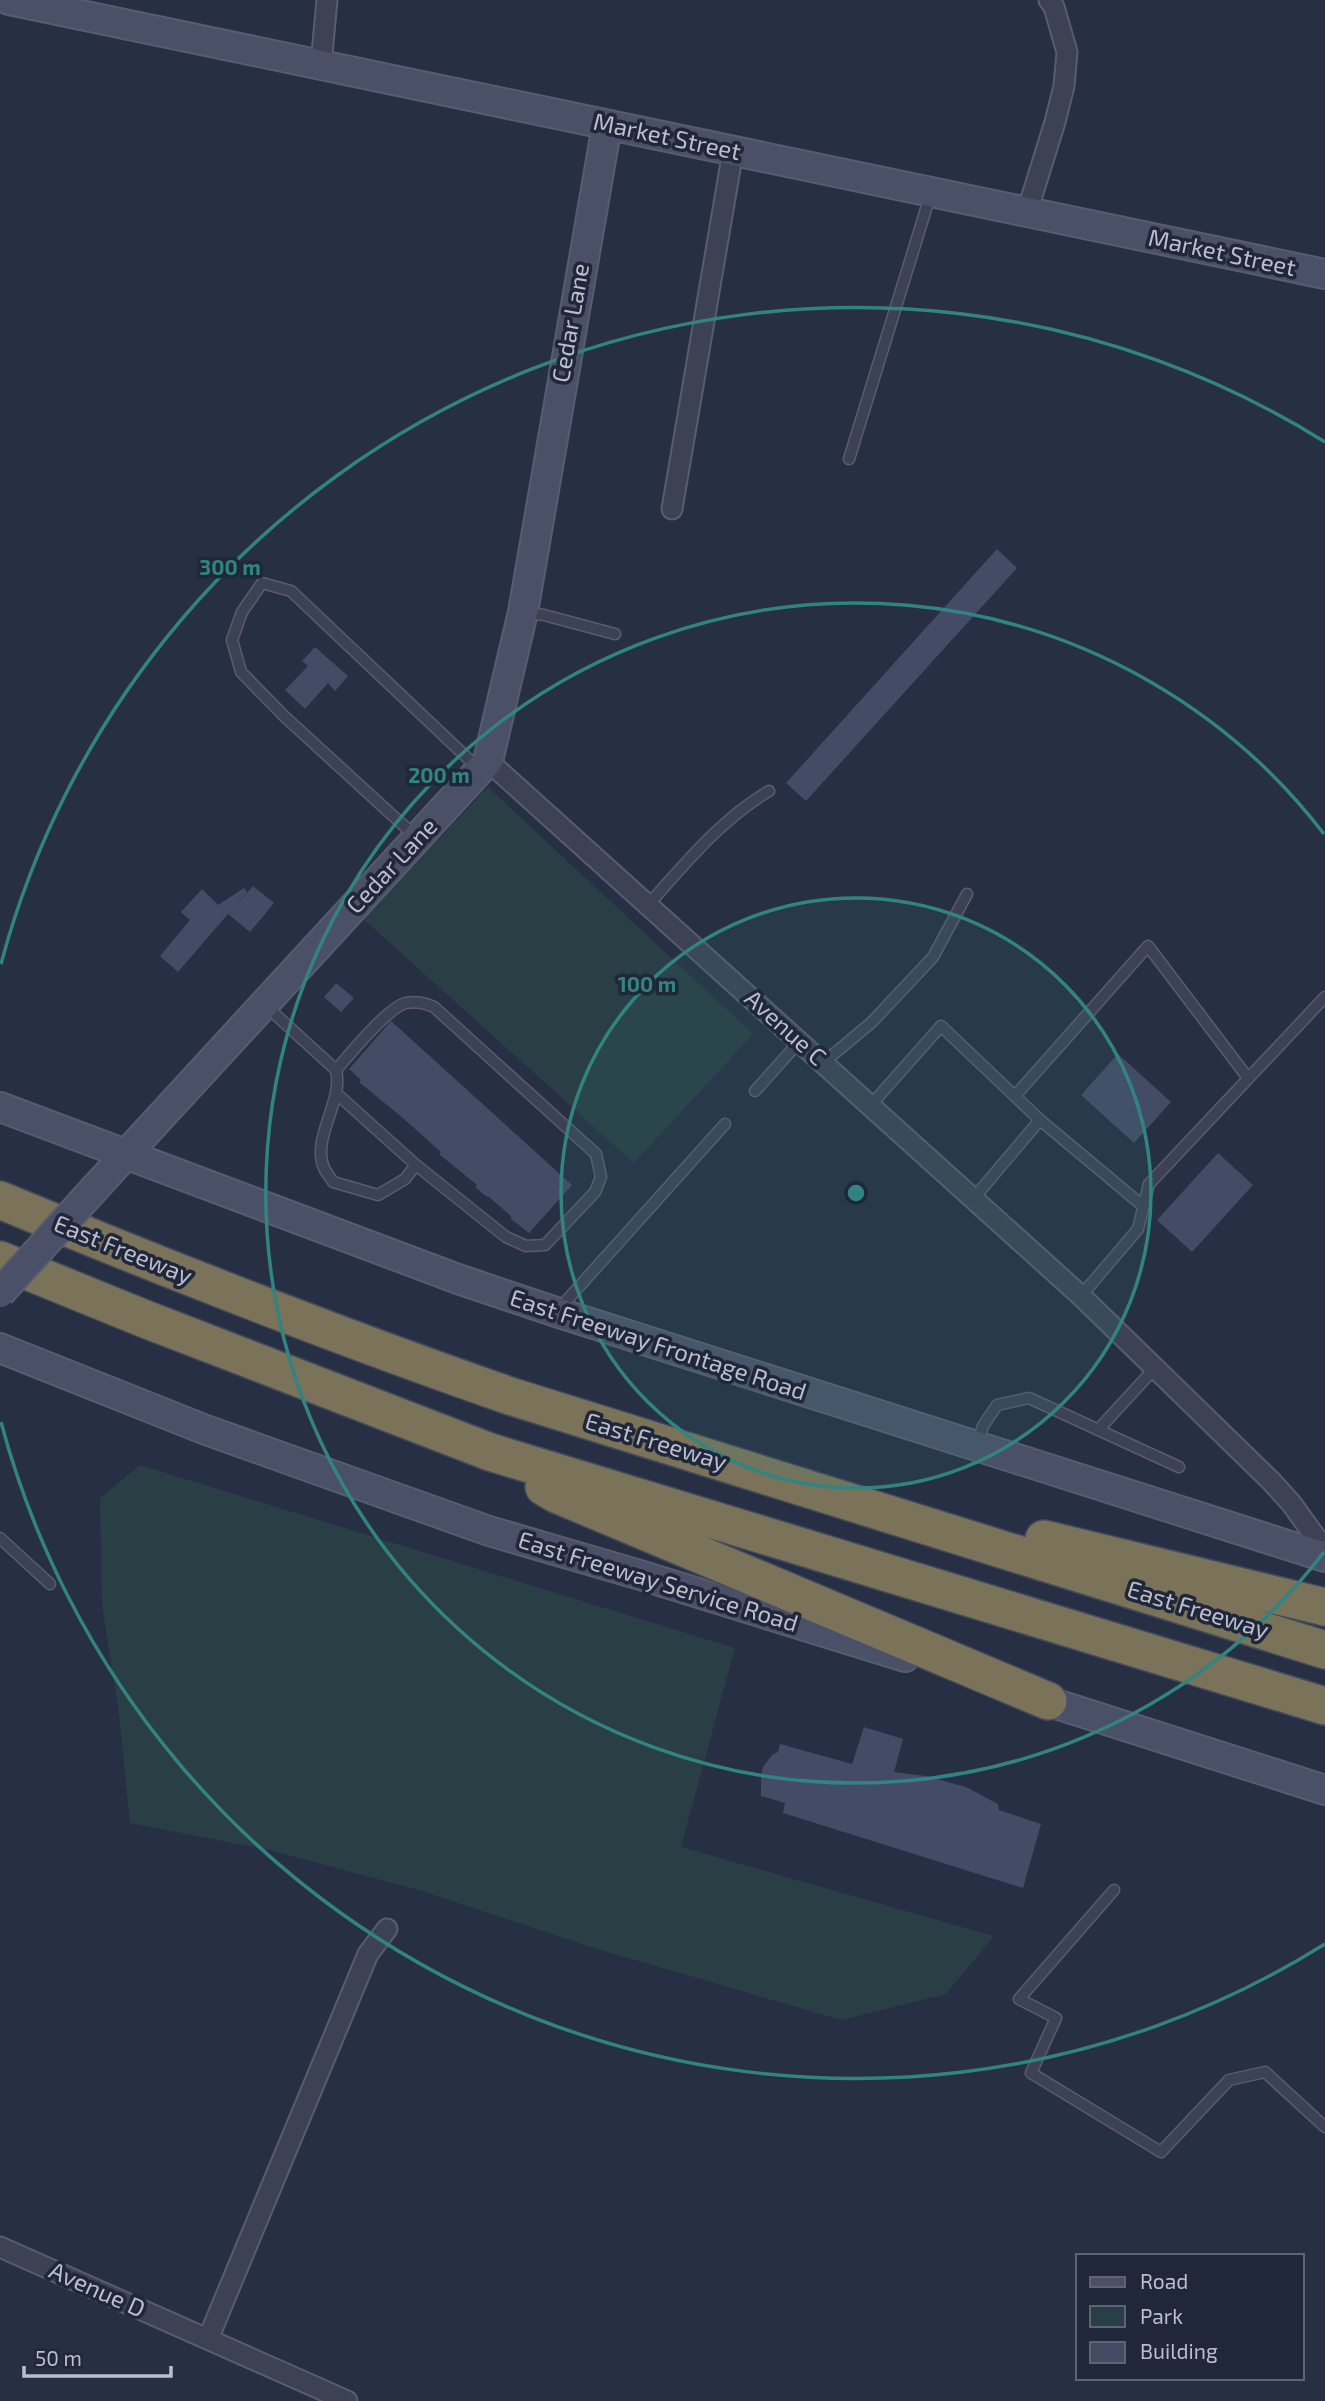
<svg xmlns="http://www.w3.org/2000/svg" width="1325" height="2401" viewBox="0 0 1325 2401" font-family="'Exo 2',sans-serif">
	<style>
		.green { fill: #293e45 }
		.building { fill: #444c65 }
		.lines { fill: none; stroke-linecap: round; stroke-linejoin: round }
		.lane-casing { stroke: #575d6e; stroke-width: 13 }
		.street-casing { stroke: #575d6e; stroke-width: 23 }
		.secondary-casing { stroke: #575d6e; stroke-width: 32 }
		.highway-casing { stroke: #434a5c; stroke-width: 40 }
		.lane { stroke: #3c4254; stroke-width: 10 }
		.street { stroke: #3c4254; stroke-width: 19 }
		.secondary { stroke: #4a5067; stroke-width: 28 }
		.highway { stroke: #7a7359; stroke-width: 37 }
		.secondary-bridge-casing { stroke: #575d6e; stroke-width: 32; stroke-linecap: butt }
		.secondary-bridge { stroke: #4a5067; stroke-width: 28 }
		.ring { fill: none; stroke: #318481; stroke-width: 3.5 }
		.labels { text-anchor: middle; stroke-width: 7; stroke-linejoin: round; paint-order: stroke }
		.street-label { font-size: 24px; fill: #babecd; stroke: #20273a }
		.centre { fill: #318481; stroke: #20273a; stroke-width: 3.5 }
		.ring-label { font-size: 21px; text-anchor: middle; font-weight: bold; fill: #318481; stroke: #20273a; stroke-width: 7; stroke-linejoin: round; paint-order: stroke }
	</style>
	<rect width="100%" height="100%" fill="#272f45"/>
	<g class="green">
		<polygon points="488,787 753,1034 634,1163 363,919"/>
		<polygon points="140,1465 735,1648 681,1847 994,1936 946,1994 841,2020 597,1949 422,1891 269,1850 130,1823 119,1714 102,1605 100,1498"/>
	</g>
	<g class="building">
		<polygon points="997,549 1017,568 806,801 786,783"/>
		<polygon points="315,647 348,676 335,691 328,683 305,709 285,690 308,666 302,661"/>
		<polygon points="253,886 274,903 250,932 228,914"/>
		<polygon points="244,888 247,892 178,972 160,956 190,920 181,912 202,889 218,905"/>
		<polygon points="336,983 354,998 341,1012 324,997"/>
		<polygon points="391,1021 572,1185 529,1233 510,1218 512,1217 488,1196 487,1197 475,1187 477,1185 439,1154 441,1152 404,1119 359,1082 361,1080 349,1069"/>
		<polygon points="1118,1054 1171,1102 1134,1143 1081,1095"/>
		<polygon points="1218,1153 1253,1185 1192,1252 1157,1220"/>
		<polygon points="864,1727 903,1739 894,1772 926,1776 966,1787 998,1804 999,1810 1041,1824 1023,1888 783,1813 785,1803 761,1796 761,1775 763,1767 772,1755 778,1752 780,1744 852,1764"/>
	</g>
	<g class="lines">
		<g class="lane-casing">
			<g id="lane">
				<polyline points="849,459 931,193"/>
				<polyline points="527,613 544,615 615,634"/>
				<polyline points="415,836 285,717 241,672 232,640 242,612 262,583 291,591 479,769"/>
				<path d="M648 905C685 864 721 819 769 791"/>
				<path d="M266 1006 336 1070C344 1101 311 1138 324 1168 326 1172 330 1177 333 1182L378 1195 405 1179 416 1165 336 1093"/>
				<polyline points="823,1063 872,1022 933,957 967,894"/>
				<path d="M336 1070C350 1054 388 1007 406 1003 416 1001 425 1003 434 1007L596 1154 601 1177 595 1192 545 1245 526 1246 506 1237 416 1165"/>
				<polyline points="755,1091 799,1042"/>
				<polyline points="1015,1096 1148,946 1248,1078"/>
				<polyline points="870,1106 941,1026 1040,1120"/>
				<polyline points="973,1199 1040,1120 1143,1206"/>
				<polyline points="1081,1296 1138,1229 1149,1184 1325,997"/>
				<polyline points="559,1309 725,1124"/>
				<polyline points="1098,1430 1155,1368"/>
				<polyline points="977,1444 983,1426 997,1405 1029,1398 1179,1467"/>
				<polyline points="0,1538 50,1584"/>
				<polyline points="1114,1890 1019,1999 1056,2018 1031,2073 1161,2152 1229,2080 1265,2072 1325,2127"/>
			</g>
		</g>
		<g class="street-casing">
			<g id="street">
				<polyline points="321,65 327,0"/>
				<polyline points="1027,212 1055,122 1064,86 1067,52 1054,7 1049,0"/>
				<polyline points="672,509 733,151"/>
				<polyline points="488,761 1081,1296 1271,1481 1291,1503 1325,1550"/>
				<polyline points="0,2247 347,2401"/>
				<polyline points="208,2339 368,1954 387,1929"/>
			</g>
		</g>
		<g class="secondary-casing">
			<g id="secondary">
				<polyline points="9,0 1325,274"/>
				<polyline points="0,1107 458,1279 556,1312 1325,1557"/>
				<polyline points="96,1187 488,761 523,612 607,125"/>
				<polyline points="0,1348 206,1430 489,1531 640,1575 905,1657"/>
				<polyline points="1031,1696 1325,1790"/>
			</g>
		</g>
		<g class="highway-casing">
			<g id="highway">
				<path d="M0 1200C169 1270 340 1337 513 1397L1325 1650"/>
				<polyline points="0,1260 145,1319 490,1452 1325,1706"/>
				<polyline points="544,1487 556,1494 1048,1701"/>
				<polyline points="1044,1539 1325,1607"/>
			</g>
		</g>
		<use href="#lane" class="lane"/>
		<use href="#street" class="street"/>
		<use href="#secondary" class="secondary"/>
		<use href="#highway" class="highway"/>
		<g class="secondary-bridge-casing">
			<polyline id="secondary-bridge" points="0,1293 96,1187"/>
		</g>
		<use href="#secondary-bridge" class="secondary-bridge"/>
	</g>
	<circle cx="856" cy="1193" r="295" fill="#318481" fill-opacity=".12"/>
	<g class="ring">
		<circle cx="856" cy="1193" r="295"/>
		<path d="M1324 1552A590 590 0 1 1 1324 834"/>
		<path d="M1325 1944A885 885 0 0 1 1 1422M1 964A885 885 0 0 1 1325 442"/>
	</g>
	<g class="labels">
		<g class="street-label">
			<text transform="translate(667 137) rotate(12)" y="8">Market Street</text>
			<text transform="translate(1222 253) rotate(12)" y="8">Market Street</text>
			<text transform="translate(571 323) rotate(-80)" y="8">Cedar Lane</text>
			<text transform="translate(392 866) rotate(-47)" y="8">Cedar Lane</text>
			<text transform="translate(785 1028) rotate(42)" y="8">Avenue C</text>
			<text transform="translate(123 1250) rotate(22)" y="8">East Freeway</text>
			<text transform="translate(658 1345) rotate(18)" y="8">East Freeway Frontage Road</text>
			<text transform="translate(656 1442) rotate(17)" y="8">East Freeway</text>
			<text transform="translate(658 1582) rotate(17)" y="8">East Freeway Service Road</text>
			<text transform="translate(1198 1610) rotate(17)" y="8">East Freeway</text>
			<text transform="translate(97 2290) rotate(24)" y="8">Avenue D</text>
		</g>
	</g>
	<circle cx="856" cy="1193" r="10" class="centre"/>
	<g class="ring-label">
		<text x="230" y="575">300 m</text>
		<text x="439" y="783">200 m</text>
		<text x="647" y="992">100 m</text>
	</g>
	<rect x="1076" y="2254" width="228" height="126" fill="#20273a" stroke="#5e6375" stroke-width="2"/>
	<rect x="1090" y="2277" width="35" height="10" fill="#4a5067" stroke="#5e6375" stroke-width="2"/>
	<text x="1140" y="2289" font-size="21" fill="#babecd">Road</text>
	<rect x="1090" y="2306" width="35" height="21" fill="#293e45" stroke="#5e6375" stroke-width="2"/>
	<text x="1140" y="2324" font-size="21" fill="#babecd">Park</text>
	<rect x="1090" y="2342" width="35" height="21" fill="#444c65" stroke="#5e6375" stroke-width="2"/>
	<text x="1140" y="2359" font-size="21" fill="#babecd">Building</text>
	<path d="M24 2366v10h147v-10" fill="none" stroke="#babecd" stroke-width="3.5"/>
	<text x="35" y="2366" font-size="21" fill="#babecd" stroke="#20273a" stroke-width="5" paint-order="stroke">50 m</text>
</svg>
